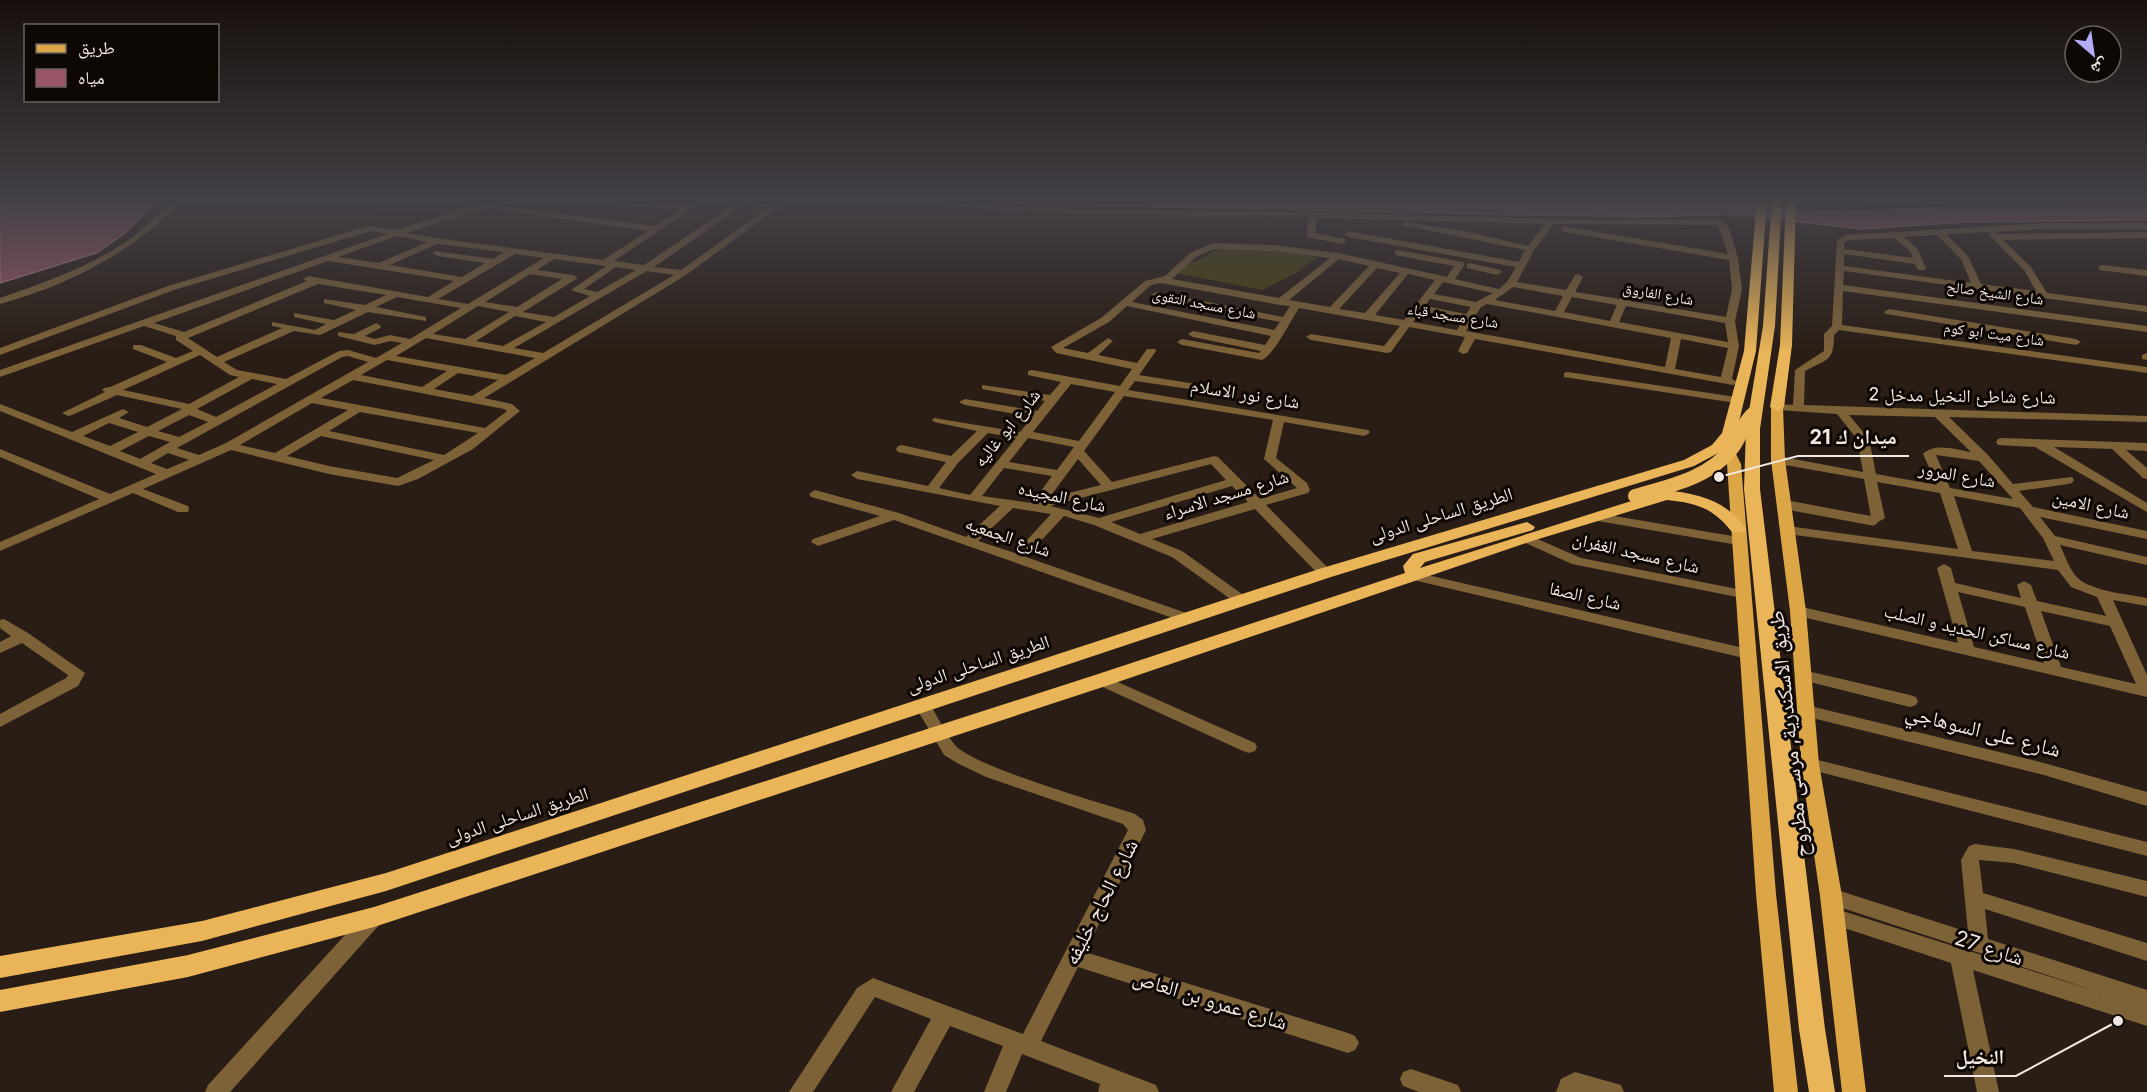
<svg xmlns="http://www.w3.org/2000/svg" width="2147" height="1092" viewBox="0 0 2147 1092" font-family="Inter,'Noto Naskh Arabic',sans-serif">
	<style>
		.built { fill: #362317 }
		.green { fill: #49430c }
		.water { fill: #9a5668; stroke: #b4828d; stroke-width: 1.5 }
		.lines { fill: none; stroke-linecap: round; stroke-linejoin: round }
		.pedestrian { stroke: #7d6238; stroke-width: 9 }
		.minor { fill: #7d6238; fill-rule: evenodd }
		.primary { fill: #dca545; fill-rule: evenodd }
		.trunk { fill: #eab458; fill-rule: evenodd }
		.trunk-bridge { stroke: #eab458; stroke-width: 14 }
		.labels { text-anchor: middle; stroke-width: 6; stroke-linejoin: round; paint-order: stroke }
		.far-street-label { font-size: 15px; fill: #f2e8e3; stroke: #0e0805 }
		.street-label { font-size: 18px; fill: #f2e8e3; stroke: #0e0805 }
		.near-street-label { font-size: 21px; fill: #f2e8e3; stroke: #0e0805 }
		.leader { fill: none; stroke: #f2e8e3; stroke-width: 2 }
		.callout-dot { fill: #f2e8e3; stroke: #0e0805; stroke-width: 2 }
		.callout-label { font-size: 20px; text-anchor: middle; font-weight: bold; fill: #f2e8e3; stroke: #0e0805; stroke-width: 6; stroke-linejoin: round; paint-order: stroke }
	</style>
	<rect width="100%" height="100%" fill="#291d15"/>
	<polygon class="built" points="410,199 497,199 436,217 374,209"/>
	<polygon class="green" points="1220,248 1272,249 1317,257 1296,273 1262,290 1176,273 1190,261 1195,262"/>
	<g class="water">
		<polygon points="0,199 159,199 125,233 96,253 0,283"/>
		<polygon points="960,199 1627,204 1722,202 1801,211 1845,212 1951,207 2147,206 2147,220 1964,222 1862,229 1731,214 1651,217 1483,214 1039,204"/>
	</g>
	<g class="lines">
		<polyline class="pedestrian" points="1782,504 1873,521"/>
		<g class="minor">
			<path d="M175 199H184C135 251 69 285 0 304V298C46 282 95 265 134 236 149 225 161 210 175 199Z"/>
			<path d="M495 199H506L493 205 655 226 681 209 584 203 565 199 688 204 697 199H706L614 261 644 265 736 203 722 199H745L780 206 686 275 484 398 512 404 520 411 473 449 418 479 398 486 329 474 231 450 143 489 188 506 189 509 188 512H178L133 493 0 551V542L99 499 0 457V449L110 494 156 474 0 411V404L72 432 123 409 129 412 119 418 147 427 182 409 117 395 72 415 68 416 62 413 105 392 102 390 104 388 110 387 167 362 133 349V345H141L176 358 193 351 176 340V336L144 326 0 377V370L387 234 371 231 174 290 0 355V348L168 286 368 226 396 230ZM745 204 769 207 681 270 654 267ZM483 208H485L648 231 603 260 436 238 407 233ZM397 236 427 242 379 263 338 257ZM437 244 504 252 493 259 434 251 433 253 437 256 485 263 462 277 390 265ZM515 254 544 258 468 304 438 299ZM554 259 606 266 571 290 590 296 554 317 523 312 578 278 573 275 537 270ZM328 261 454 281 428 297 308 276 303 279 307 281 184 332 154 323ZM616 267 636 270 597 292 584 289ZM647 271 674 275 543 353 514 348ZM530 274 562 279 517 307 485 302ZM318 284 386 295 365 305 324 299V303L356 310 334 320 294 313V317L326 324 315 330 272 322V326L282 328 217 357 188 338ZM397 297 461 308 410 339 390 335 375 339 365 336 380 328 381 326 376 323 354 334 338 332V336L375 345 390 341 402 343 376 358 348 350 339 351 286 379 237 370 224 362 294 331 320 335 368 312 426 321V317L376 307ZM478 306 509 312 465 339 433 334ZM515 316 546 322 503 346 476 341ZM426 338 535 358 506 375 396 356ZM200 355 230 375 239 377 189 404 123 390ZM348 356 368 362 226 443 199 455 177 448 342 357ZM387 360 447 371 422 387 361 375ZM458 373 498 380 472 396 434 389ZM252 379 277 384 216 417 197 409ZM353 380 504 409 507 411 485 428 321 398ZM312 403 348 410 275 453 240 445ZM360 412 478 433 444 455 329 431ZM189 415 208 422 179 437 158 431ZM109 423 138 432 110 446 83 436ZM149 436 170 442 140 459 120 451ZM321 436 434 460 397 478 329 466 287 456ZM168 453 189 460 167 469 151 463Z"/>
			<path d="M877 199H915L1080 210 1313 212 1598 220 1720 219 1728 225 1738 258 1742 289 1735 321 1739 346 1732 379 1738 382 1733 385 1475 339 1467 353 1463 354 1458 351 1465 337 1409 327 1391 352 1387 353 1311 340 1306 337 1311 334 1384 346 1400 326 1299 308C1291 320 1274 355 1262 360L1182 345 1177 342 1182 339 1259 353 1261 351 1193 337 1188 334 1193 331 1265 345 1271 336 1127 306 1109 322 1063 348 1088 353 1108 338 1113 341 1098 355 1137 363 1147 349H1155L1156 351 1139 375 1196 384 1202 387 1196 390 1135 381 1128 390 1368 430 1370 432 1368 434 1364 436 1284 422 1276 458 1307 483 1310 490 1308 493 1266 505 1330 570 1332 573 1330 576H1320L1255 509 1152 539 1182 551 1246 597 1248 600 1246 603H1236L1172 557 1094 525 1064 516 1026 557 1192 615 1194 618 1187 623 894 520 818 546 811 542 813 539 880 516 811 497 809 494 815 490 899 513 966 537 1000 506 857 479 851 475 857 471 928 486 946 462 898 452 896 449 898 446 902 445 951 456 977 431 934 422 932 420 934 418 1020 432 1032 417 965 405 959 402 965 399 1037 411 1045 401 982 389V385L1050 395 1061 382 1028 375V371L1032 370 1120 386 1132 369 1056 353 1051 347 1101 318 1145 281 1165 276 1190 253 1213 243 1274 245 1338 253 1447 277 1454 266 1395 255V251L1398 250 1463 262 1465 264 1455 279 1499 289 1507 282 1516 267 1348 237 1344 234 1348 231 1519 262 1525 250 1401 225 1405 222 1465 231 1528 246 1545 224 1317 218 1315 233 1345 239V243L1342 244 1307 237 1308 217 1080 214 881 201ZM1554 224 1718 225 1728 254 1564 226 1560 229 1564 232 1729 260 1732 289 1726 317 1629 301 1635 288 1630 285 1627 286 1620 299 1575 292 1583 277 1578 274 1575 275 1566 290 1517 282 1534 250ZM1214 249 1274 251 1330 258 1279 298 1172 279 1196 257ZM1339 259 1369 266 1330 307 1289 300ZM1377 268 1400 273 1365 313 1339 309ZM1408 274 1435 280 1404 320 1375 315ZM1443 282 1493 293 1476 302 1434 294ZM1161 283 1280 305 1290 306 1283 317 1156 292 1151 295 1156 298 1280 322 1274 330 1132 302 1151 285ZM1513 287 1563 296 1555 311 1495 300ZM1572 297 1617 305 1610 321 1564 312ZM1430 299 1471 307 1466 314 1425 306ZM1487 304 1671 338 1665 367 1466 331 1481 307ZM1626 306 1725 323 1728 342 1619 322ZM1421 311 1463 320 1457 330 1413 322ZM1681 339 1728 348 1721 377 1675 369ZM1071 384 1115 392 1079 441 1033 432ZM1124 396 1273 420 1264 459 1297 488 1260 499 1218 457 1214 456 1112 482 1084 451ZM988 433 1016 438 970 495 939 488 958 463ZM1028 438 1074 447 1057 470 1009 462ZM1078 459 1101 485 1049 498ZM1211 464 1226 480 1099 518 1050 506ZM1004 468 1052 476 1032 503 982 496ZM1232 486 1248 502 1140 534 1111 522ZM1013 508 1051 514 1015 553 978 541Z"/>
			<polygon points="2147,199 2147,202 1791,206 1787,204 1791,202"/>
			<path d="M2043 223H2147V229H2043L1994 232 1998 234 2147 232V238L2003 240 2031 267 2047 293 2147 306V312L1844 271 1843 285 2147 326V332L1843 291 1842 325 2147 367V373L1839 330 1834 335C1834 362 1827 359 1805 371L1804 405 2147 416V422L1949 417 1988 455 2013 484 2072 477 2074 480 2072 483 2068 484 2019 491 2033 507 2147 531V539L2040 517 2055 536 2147 557V565L2060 545C2065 556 2069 567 2075 575 2087 591 2127 594 2147 598V606L2113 600 2147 675V697L1798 616 1791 611 1798 606 1958 643 1937 568 1944 564 1951 568 1955 583 2021 598 2017 585 2024 581 2031 585 2037 601 2106 616 2097 597 2071 587 2058 570 1787 534 1780 530 1787 526 1958 549 1940 493 1877 482 1885 518 1873 525 1866 521 1871 517 1864 479 1774 463 1772 460 1774 457 1778 456 1863 472 1857 439 1837 414 1777 410 1771 407 1777 404 1793 405 1795 370 1824 351V334L1832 326 1837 240 1846 235ZM1992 232 1989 234 1990 236 2024 270 2036 291 1981 284 1968 256 1946 234ZM1937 235 1961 259 1971 283 1844 266V254L1915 264 1918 270H1924L1926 268 1917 248 1904 237ZM1894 238 1910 251 1913 258 1844 249V243L1848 240ZM1849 415 1935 417 1971 452C1956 450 1935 442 1923 454L1937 485 1876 474 1869 439ZM1936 455 1979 461 2013 499 1950 488ZM1954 496 2020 508 2043 538 2054 561 1972 551ZM1958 592 2025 607 2044 663 1974 647ZM2041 611 2110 626 2136 684 2061 667Z"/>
			<polygon points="1470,263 1500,270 1502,272 1497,275 1467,268 1467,264"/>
			<polygon points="2102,265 2147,270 2147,276 2099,270 2099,266"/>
			<polygon points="1889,309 2076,339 2081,342 2076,345 1886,314 1884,312"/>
			<polygon points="2147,353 2147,360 2142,359 2142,355"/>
			<polygon points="1568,372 1736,397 1742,400 1736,403 1564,377 1564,373"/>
			<polygon points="2002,438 2147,443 2147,451 2126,450 2147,468 2147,479 2143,478 2112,449 2054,447 2147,503 2147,512 2035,447 1998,445 1996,442 1998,439"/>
			<polygon points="1597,513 1738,537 1745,541 1738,545 1592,520 1590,517"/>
			<polygon points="1526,534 1581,558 1742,590 1749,594 1742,598 1572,564 1521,541 1519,538"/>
			<polygon points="1414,572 1748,649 1753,650 1756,654 1753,658 1748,659 1409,579 1407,576 1409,573"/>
			<polygon points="4,619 28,633 85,673 78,686 0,727 0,714 66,678 68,675 22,643 0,653 0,642 11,636 0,628 0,620"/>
			<polygon points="1803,670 1910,695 1916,697 1918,701 1916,705 1910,707 1798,679 1795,675 1798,671"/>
			<polygon points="1102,675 1255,743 1257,747 1255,751 1249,753 1243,751 1096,684 1094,680 1096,676"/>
			<path d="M923 700 929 702C937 716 945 733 955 745 974 767 1101 803 1135 814L1143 820 1146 830 1085 952 1348 1033 1355 1036 1359 1043 1355 1050 1348 1053 1078 967 1041 1041 1156 1085 1159 1092H1098L1100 1084 1022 1054 1006 1092H984L1003 1046 950 1026 914 1092H891L931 1019 875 997 813 1092H789L857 988 873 978 1023 1034 1128 830 1123 824 986 777 957 763 944 755 915 706 917 702Z"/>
			<polygon points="1806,705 2044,763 2147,792 2147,806 2044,775 1800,715 1798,711 1800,707"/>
			<polygon points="1810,758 2147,842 2147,856 1804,768 1802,764 1804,760"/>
			<polygon points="1975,844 2014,849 2147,881 2147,897 2014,863 1979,860 1983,893 2147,943 2147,961 1985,909 1988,939 2147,990 2147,1026 1973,970 1999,1092 1977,1092 1951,963 1826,922 1823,916 1826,910 1833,908 2102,993 1824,902 1822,896 1824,890 1831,888 1968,932 1961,860 1969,846"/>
			<polygon points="373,910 380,912 383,918 380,924 230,1092 205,1092 208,1085 366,912"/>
			<polygon points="1411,1069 1458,1085 1461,1092 1419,1092 1403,1086 1400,1079 1403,1072"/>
			<polygon points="1575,1072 1621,1085 1624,1092 1556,1092 1561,1079"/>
		</g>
		<g class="primary">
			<polygon points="1777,403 1783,407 1785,460 1806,611 1819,764 1842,896 1866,1092 1842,1092 1820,896 1801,764 1790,611 1771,460 1771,407"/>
			<polygon points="1723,438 1730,442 1741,464 1776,894 1798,1092 1774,1092 1756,894 1727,464 1716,442"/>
		</g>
		<g class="trunk">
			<polygon points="1757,199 1767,199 1756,351 1736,434 1722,451 1694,466 1331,577 386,891 202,941 0,978 0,956 202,921 386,873 1319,569 1684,460 1712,445 1722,433 1744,351"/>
			<polygon points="1772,199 1782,199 1775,326 1760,429 1760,489 1825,1029 1835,1092 1809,1092 1799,1029 1744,489 1746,429 1763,326"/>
			<polygon points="1786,199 1796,199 1792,345 1784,407 1777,411 1770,407 1780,345"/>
			<path d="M1666 490C1699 494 1726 500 1746 529L1744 532H1732C1713 508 1697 503 1667 500L1532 541 1109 685 374 927 188 977 0 1012V990L188 955 374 907 1095 675 1405 573 1403 566 1413 554 1527 522 1535 527 1533 530 1425 562 1420 568Z"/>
		</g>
		<path class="trunk-bridge" d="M1635 496C1670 486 1710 478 1733 447 1742 435 1743 421 1755 412"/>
	</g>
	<linearGradient id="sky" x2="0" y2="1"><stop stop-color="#17100c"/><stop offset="0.57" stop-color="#434046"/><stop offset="1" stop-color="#434046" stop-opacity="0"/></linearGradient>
	<rect width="2147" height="352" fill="url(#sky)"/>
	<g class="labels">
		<g class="far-street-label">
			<text transform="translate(1995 293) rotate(8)" y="5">شارع الشيخ صالح</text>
			<text transform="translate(1658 294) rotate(10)" y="5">شارع الفاروق</text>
			<text transform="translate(1204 304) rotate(11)" y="5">شارع مسجد التقوى</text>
			<text transform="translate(1453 316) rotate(9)" y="5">شارع مسجد قباء</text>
			<text transform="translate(1994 334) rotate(8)" y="5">شارع ميت ابو كوم</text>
		</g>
		<g class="street-label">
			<text transform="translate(1245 394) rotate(9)" y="6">شارع نور الاسلام</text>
			<text transform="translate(1962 396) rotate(1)" y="6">شارع شاطئ النخيل مدخل 2</text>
			<text transform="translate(1007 428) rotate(-51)" y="6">شارع ابو غاليه</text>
			<text transform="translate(1957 475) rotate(10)" y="6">شارع المرور</text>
			<text transform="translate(1226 495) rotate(-17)" y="6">شارع مسجد الاسراء</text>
			<text transform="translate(1062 497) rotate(12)" y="6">شارع المجيده</text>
			<text transform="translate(2091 505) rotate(12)" y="6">شارع الامين</text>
			<text transform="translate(1441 515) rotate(-17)" y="6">الطريق الساحلى الدولى</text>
			<text transform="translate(1008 537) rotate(19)" y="6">شارع الجمعيه</text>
			<text transform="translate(1636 553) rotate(13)" y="6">شارع مسجد الغفران</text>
			<text transform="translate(1585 596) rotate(13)" y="6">شارع الصفا</text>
			<text transform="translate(1977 632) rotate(13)" y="6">شارع مساكن الحديد و الصلب</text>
			<text transform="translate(978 664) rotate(-18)" y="6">الطريق الساحلى الدولى</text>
			<text transform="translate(517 816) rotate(-18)" y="6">الطريق الساحلى الدولى</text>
		</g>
		<g class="near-street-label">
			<text transform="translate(1983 731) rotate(14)" y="7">شارع على السوهاجي</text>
			<text transform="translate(1789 734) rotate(-96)" y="7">طريق الاسكندرية, مرسى مطروح</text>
			<text transform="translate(1101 902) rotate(-63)" y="7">شارع الحاج خليفه</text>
			<text transform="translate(1989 948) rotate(18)" y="7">شارع 27</text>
			<text transform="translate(1210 1000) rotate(17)" y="7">شارع عمرو بن العاص</text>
		</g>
	</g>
	<path class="leader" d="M1719 477L1798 456H1909M2118 1021L2016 1076H1944"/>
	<g class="callout-dot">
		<circle cx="1719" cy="477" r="6"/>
		<circle cx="2118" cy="1021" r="6"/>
	</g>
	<g class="callout-label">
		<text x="1853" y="444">ميدان ك 21</text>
		<text x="1980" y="1064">النخيل</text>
	</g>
	<rect x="24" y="24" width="195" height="78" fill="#0e0805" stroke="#69625e" stroke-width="1.5"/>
	<rect x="36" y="44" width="30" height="9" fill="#dca545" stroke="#69625e" stroke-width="1.5"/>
	<text x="78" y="54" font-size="18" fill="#f2e8e3">طريق</text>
	<rect x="36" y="69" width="30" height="18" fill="#9a5668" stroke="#69625e" stroke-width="1.5"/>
	<text x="78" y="84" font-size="18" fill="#f2e8e3">مياه</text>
	<g transform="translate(2093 54) rotate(151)"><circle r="28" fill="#0e0805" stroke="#69625e" stroke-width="1.5"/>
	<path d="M0-4.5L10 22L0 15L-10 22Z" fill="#b5acf8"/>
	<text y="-9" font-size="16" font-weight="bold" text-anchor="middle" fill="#f2e8e3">ش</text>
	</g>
</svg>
